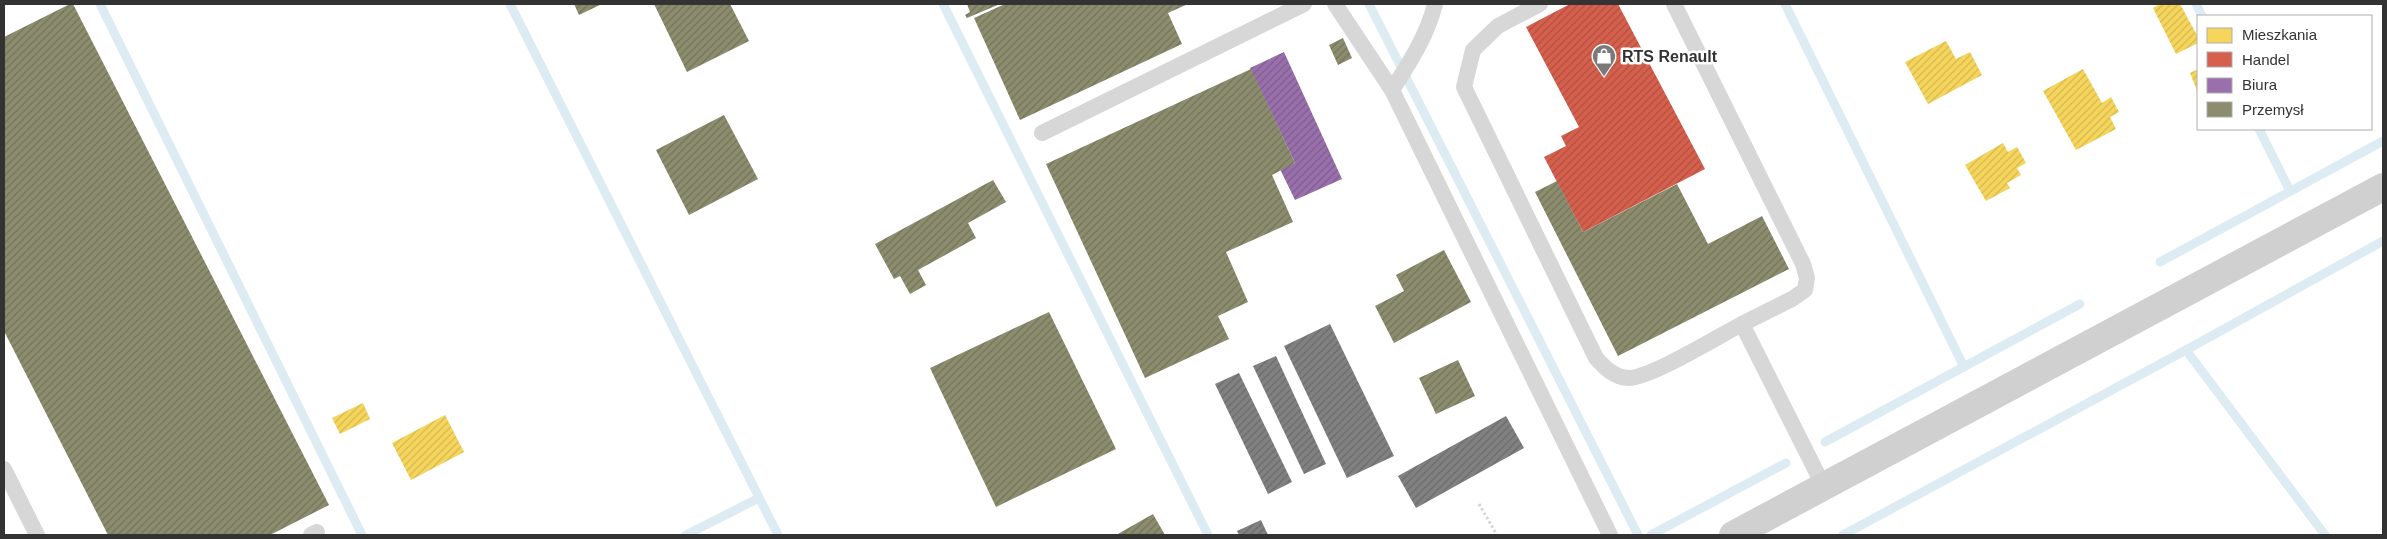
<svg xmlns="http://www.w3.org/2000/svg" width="2387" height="539" viewBox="0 0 2387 539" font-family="Helvetica,sans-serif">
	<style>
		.homes { fill: url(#homes-hatch) }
		.shops { fill: url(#shops-hatch) }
		.offices { fill: url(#offices-hatch) }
		.industry { fill: url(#industry-hatch) }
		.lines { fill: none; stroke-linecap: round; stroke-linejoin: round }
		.stream { stroke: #ddebf3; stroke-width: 9 }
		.building { fill: url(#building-hatch) }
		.path { stroke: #d6d6d6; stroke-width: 3; stroke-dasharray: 2.5 2.5; stroke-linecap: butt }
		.lane { stroke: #d7d7d7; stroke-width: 16 }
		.secondary { stroke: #d0d0d0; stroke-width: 28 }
		.labels { text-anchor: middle; stroke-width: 5; stroke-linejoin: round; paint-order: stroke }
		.poi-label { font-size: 16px; font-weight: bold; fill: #333; stroke: #fff; text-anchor: start }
	</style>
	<defs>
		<pattern id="homes-hatch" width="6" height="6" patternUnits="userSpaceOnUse" patternTransform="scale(1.25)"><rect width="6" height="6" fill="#f6d55c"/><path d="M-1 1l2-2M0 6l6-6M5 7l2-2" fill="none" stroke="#d3b750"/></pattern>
		<pattern id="shops-hatch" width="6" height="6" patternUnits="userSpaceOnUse" patternTransform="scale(1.25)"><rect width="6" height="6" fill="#d6604d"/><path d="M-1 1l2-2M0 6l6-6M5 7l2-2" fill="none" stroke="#ae5041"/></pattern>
		<pattern id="offices-hatch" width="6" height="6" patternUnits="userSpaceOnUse" patternTransform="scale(1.25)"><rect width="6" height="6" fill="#9970ab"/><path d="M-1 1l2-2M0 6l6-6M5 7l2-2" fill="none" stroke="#7d5d8c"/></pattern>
		<pattern id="industry-hatch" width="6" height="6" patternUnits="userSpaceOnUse" patternTransform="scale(1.25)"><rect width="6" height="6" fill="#8c8c6e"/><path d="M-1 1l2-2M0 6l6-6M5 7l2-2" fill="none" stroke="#73735b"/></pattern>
		<pattern id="building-hatch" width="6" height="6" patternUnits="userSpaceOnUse" patternTransform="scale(1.25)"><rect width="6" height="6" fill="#818181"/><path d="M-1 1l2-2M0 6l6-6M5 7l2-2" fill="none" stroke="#6a6a6a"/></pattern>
	</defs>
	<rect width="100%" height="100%" fill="#fff"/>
	<g class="homes">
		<polygon points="2160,4 2180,4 2198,37 2198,43 2176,54 2153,8"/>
		<polygon points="1946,41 1956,59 1970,52 1982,75 1928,104 1905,62"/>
		<polygon points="2083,69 2102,103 2111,97 2119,112 2110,117 2116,129 2076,150 2043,91"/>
		<polygon points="2198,69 2198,93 2190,73"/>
		<polygon points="2003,143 2008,152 2017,147 2026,163 2017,168 2021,175 2007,183 2010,188 1986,201 1965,165"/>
		<polygon points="363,403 370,419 340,434 332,418"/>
		<polygon points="445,415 464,452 411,480 392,443"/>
	</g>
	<polygon class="shops" points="1570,4 1618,4 1705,169 1583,232 1544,157 1566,146 1561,136 1579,127 1526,27"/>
	<polygon class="offices" points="1284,52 1342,179 1295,200 1280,169 1295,163 1250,68"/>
	<g class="industry">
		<polygon points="70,4 73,4 329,505 270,535 108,535 4,331 4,37"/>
		<polygon points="574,4 602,4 579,15"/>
		<polygon points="654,4 730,4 749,41 687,72"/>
		<polygon points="967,4 1000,4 967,18 965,15 970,12"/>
		<polygon points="1005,4 1188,4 1168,13 1182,44 1020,120 974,18"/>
		<polygon points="1343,38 1352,58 1338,65 1329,45"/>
		<polygon points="1251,69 1295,163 1272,175 1293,222 1226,252 1248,302 1218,316 1229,339 1145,378 1046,164"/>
		<polygon points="724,115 758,179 689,215 656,150"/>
		<polygon points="993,180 1006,202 968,223 976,238 918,270 926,285 910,294 900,276 894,279 875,244"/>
		<polygon points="1557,181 1583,232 1677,184 1708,244 1762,216 1789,269 1618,356 1535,192"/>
		<polygon points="1444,250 1471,302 1394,343 1375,306 1404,291 1396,275"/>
		<polygon points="1049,312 1116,449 996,507 930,368"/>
		<polygon points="1458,360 1475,396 1436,414 1419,378"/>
		<polygon points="1153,514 1165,535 1116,535"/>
	</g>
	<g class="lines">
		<g class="stream">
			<polyline points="100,4 362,535"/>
			<polyline points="510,4 778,535"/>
			<polyline points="943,4 1208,535"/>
			<polyline points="1369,4 1638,535"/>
			<polyline points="1785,4 1964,367"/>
			<polyline points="2196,4 2202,16"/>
			<polyline points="2259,129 2290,191"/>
			<polyline points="2160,262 2383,141"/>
			<polyline points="2186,350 2383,241"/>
			<polyline points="1825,442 2080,304"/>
			<polyline points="686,535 759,498"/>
			<polyline points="1651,535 1786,463"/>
			<polyline points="1843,535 2186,350 2325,535"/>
		</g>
	</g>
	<g class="building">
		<polygon points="1330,324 1394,456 1347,478 1284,346"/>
		<polygon points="1276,356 1326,464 1304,474 1253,366"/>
		<polygon points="1239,373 1292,482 1268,494 1215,384"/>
		<polygon points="1506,416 1524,448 1416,508 1398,476"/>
		<polygon points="1261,520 1268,535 1239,535 1237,531"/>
	</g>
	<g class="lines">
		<polyline class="path" points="1479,504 1497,535"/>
		<g class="lane">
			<polyline points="1335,4 1392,90 1610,535"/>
			<path d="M1540 4 1498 26 1473 50 1464 87 1596 358C1605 368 1614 377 1628 378 1649 379 1719 336 1742 324"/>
			<polyline points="1674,4 1803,264 1807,278 1805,290 1792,299 1742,324 1824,487"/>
			<path d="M1392 90C1410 62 1427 36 1435 4"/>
			<polyline points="1042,133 1304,4"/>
			<polyline points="4,469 37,535"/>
			<polyline points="311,535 317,532"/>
		</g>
		<polyline class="secondary" points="1733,535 2383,187"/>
	</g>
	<defs>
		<g id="shop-pin" transform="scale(1.25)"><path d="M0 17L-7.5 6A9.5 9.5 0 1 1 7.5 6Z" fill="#7a7a7a" stroke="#fff"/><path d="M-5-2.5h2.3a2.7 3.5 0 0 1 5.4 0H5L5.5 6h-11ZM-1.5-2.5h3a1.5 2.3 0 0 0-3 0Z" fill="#fff"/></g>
	</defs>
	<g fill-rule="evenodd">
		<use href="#shop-pin" x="1604" y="56"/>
	</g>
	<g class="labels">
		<g class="poi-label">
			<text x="1622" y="62">RTS Renault</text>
		</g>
	</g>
	<rect width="2387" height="539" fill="none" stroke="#333333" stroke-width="10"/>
	<rect x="2197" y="15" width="175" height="115" fill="#ffffff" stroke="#adadad"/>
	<rect x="2207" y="28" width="25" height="15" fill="#f6d55c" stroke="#adadad"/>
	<text x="2242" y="40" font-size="15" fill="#333333">Mieszkania</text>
	<rect x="2207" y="52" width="25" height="15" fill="#d6604d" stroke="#adadad"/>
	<text x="2242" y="65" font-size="15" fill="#333333">Handel</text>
	<rect x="2207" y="78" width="25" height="15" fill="#9970ab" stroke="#adadad"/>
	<text x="2242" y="90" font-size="15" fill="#333333">Biura</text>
	<rect x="2207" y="102" width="25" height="15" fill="#8c8c6e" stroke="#adadad"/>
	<text x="2242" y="115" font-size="15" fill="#333333">Przemysł</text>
</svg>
